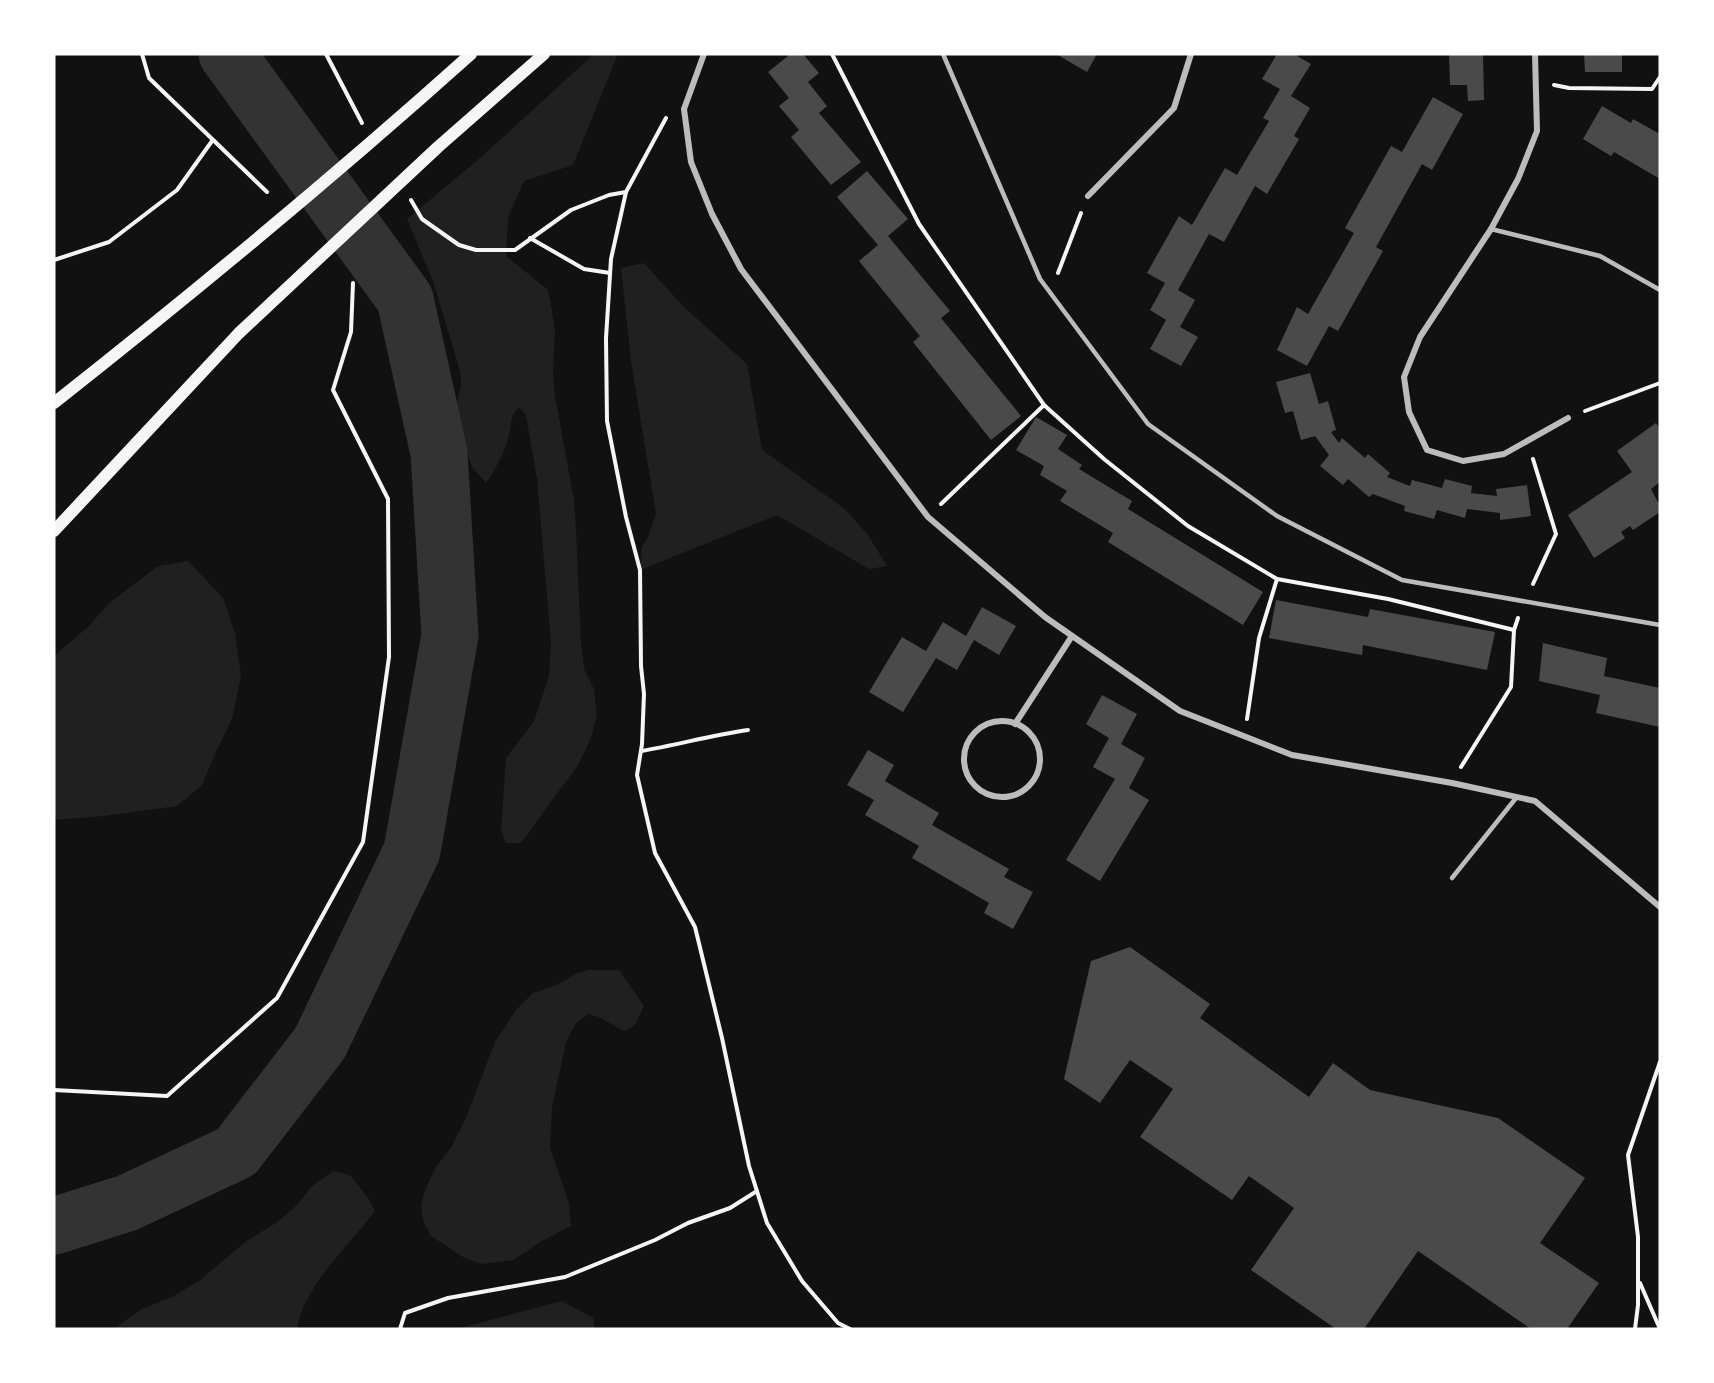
<svg xmlns="http://www.w3.org/2000/svg" width="1714" height="1383" viewBox="0 0 1714 1383" font-family="Montserrat,sans-serif">
	<style>
		.green { fill: #202020 }
		.lines { fill: none; stroke-linecap: round; stroke-linejoin: round }
		.river { stroke: #333; stroke-width: 57 }
		.building { fill: #4a4a4a }
		.path { stroke: #f5f5f5; stroke-width: 4 }
		.service { stroke: #bcbcbc; stroke-width: 4.5 }
		.minor { stroke: #bcbcbc; stroke-width: 6 }
		.secondary { stroke: #f5f5f5; stroke-width: 12 }
	</style>
	<rect width="100%" height="100%" fill="#111"/>
	<g class="green">
		<path d="M594 54H618L573 165 524 181 508 217 506 256 548 290 551 305 555 331 553 372 555 396 574 500 576 530 581 644 584 669 594 689 597 715 591 738 578 765 521 843H506L501 830 506 758 534 721 549 676 551 642 537 479 526 415 519 407C508 419 513 424 508 439 504 454 495 470 486 483L472 467 463 441 457 404 461 384 460 371 434 284 407 219 480 158Z"/>
		<polygon points="644,263 683,306 747,364 762,450 845,509 868,535 887,566 869,569 777,515 640,570 642,547 648,537 656,514 631,361 621,268"/>
		<polygon points="188,561 223,598 235,633 241,676 232,719 216,752 202,785 177,806 104,816 54,820 54,656 89,626 109,603 158,566"/>
		<polygon points="588,970 619,970 644,1006 635,1025 624,1031 599,1017 588,1014 576,1023 566,1042 552,1107 550,1148 569,1203 571,1226 542,1241 513,1260 481,1264 463,1257 431,1236 423,1220 421,1205 426,1188 436,1167 452,1146 466,1118 495,1042 516,1010 533,993 557,985 575,974"/>
		<path d="M333 1171 350 1175 368 1198 375 1211C349 1246 304 1285 297 1329H113L142 1309 174 1296 200 1280 248 1240 276 1223 297 1205 311 1187Z"/>
		<polygon points="562,1301 593,1318 595,1329 456,1329"/>
	</g>
	<g class="lines">
		<polyline class="river" points="54,1226 127,1203 236,1152 320,1043 412,851 450,635 439,453 405,299 227,54"/>
	</g>
	<g class="building">
		<polygon points="786,54 803,54 819,73 808,82 827,106 819,113 861,162 831,185 791,137 799,130 779,106 789,98 768,72 788,56"/>
		<polygon points="1056,54 1097,54 1087,72"/>
		<polygon points="1277,54 1298,54 1297,56 1311,64 1291,96 1310,108 1294,136 1299,139 1267,194 1255,186 1224,242 1209,234 1178,290 1195,300 1180,327 1198,337 1181,366 1150,349 1166,320 1150,310 1165,283 1147,273 1179,216 1192,225 1225,168 1237,175 1269,121 1263,118 1280,89 1262,79"/>
		<polygon points="1449,54 1483,54 1484,100 1468,101 1467,85 1450,85"/>
		<polygon points="1584,54 1622,54 1622,72 1585,72"/>
		<polygon points="1433,97 1463,114 1432,170 1422,164 1376,247 1383,251 1338,331 1329,326 1307,366 1277,350 1297,307 1308,314 1354,233 1345,228 1391,146 1402,152"/>
		<polygon points="1602,106 1631,123 1633,119 1660,134 1660,179 1614,152 1611,156 1583,139"/>
		<polygon points="867,171 908,219 888,236 950,311 941,318 1021,416 991,440 913,342 920,336 859,261 878,245 837,197"/>
		<polygon points="1310,373 1319,404 1328,401 1336,430 1331,432 1339,443 1342,438 1365,458 1368,454 1390,473 1387,477 1410,486 1412,480 1442,488 1445,479 1472,486 1471,493 1497,496 1496,489 1527,485 1531,516 1500,520 1500,513 1467,509 1465,518 1437,510 1434,519 1404,511 1405,506 1373,494 1369,497 1348,479 1343,485 1320,466 1329,455 1315,436 1301,440 1293,411 1285,413 1276,382"/>
		<polygon points="1036,417 1067,435 1058,449 1082,465 1079,469 1132,501 1128,509 1263,592 1243,625 1108,542 1113,533 1060,501 1067,491 1040,475 1044,466 1016,450"/>
		<polygon points="1656,423 1660,429 1660,482 1651,489 1660,506 1660,512 1633,530 1630,526 1621,532 1625,538 1594,558 1568,515 1632,472 1617,451"/>
		<polygon points="1276,600 1368,617 1370,609 1495,632 1487,670 1363,645 1362,655 1269,638"/>
		<polygon points="982,607 1016,626 999,655 974,640 957,670 936,658 903,712 869,692 902,637 926,651 943,622 966,636"/>
		<polygon points="1543,643 1607,658 1604,676 1660,688 1660,727 1596,713 1600,695 1539,681"/>
		<polygon points="1102,695 1137,714 1121,744 1145,758 1129,788 1149,800 1100,881 1066,860 1115,779 1093,767 1109,738 1086,724"/>
		<polygon points="868,750 894,765 885,781 939,813 932,825 1009,869 1004,877 1033,892 1013,929 984,913 989,903 912,858 919,846 865,815 874,800 847,785"/>
		<polygon points="1130,947 1210,1004 1200,1018 1309,1097 1333,1063 1370,1090 1498,1118 1585,1178 1540,1243 1599,1283 1567,1329 1531,1329 1418,1251 1364,1329 1336,1329 1251,1270 1294,1208 1249,1176 1232,1200 1140,1137 1173,1089 1130,1060 1100,1103 1064,1079 1091,961"/>
	</g>
	<g class="lines">
		<g class="path">
			<polyline points="142,54 149,78 267,192"/>
			<polyline points="326,54 362,123"/>
			<polyline points="832,54 919,224 1044,405 1104,459 1188,526 1277,579 1388,599 1514,630"/>
			<polyline points="1554,85 1569,88 1652,89 1660,77"/>
			<polyline points="626,192 611,259 606,338 607,421 626,517 640,570 641,666 644,694 642,744 637,775 655,853 695,927 722,1038 749,1166 767,1223 802,1281 838,1323 850,1329"/>
			<polyline points="411,200 422,219 459,245 476,250 515,250 571,210 609,195 626,192 666,118"/>
			<polyline points="530,238 584,269 610,273"/>
			<polyline points="54,260 109,242 177,190 212,141"/>
			<polyline points="1058,273 1081,213"/>
			<polyline points="1585,411 1660,383"/>
			<polyline points="941,504 1044,405"/>
			<polyline points="1533,584 1556,534 1533,459"/>
			<polyline points="1247,719 1259,638 1277,579"/>
			<path d="M641 751C677 745 712 735 748 730"/>
			<polyline points="1461,767 1511,687 1514,630 1518,618"/>
			<polyline points="54,1090 167,1096 277,998 363,842 389,657 388,499 333,390 351,332 353,283"/>
			<polyline points="1640,1283 1660,1329"/>
			<polyline points="400,1329 405,1313 448,1298 565,1277 655,1240 688,1223 730,1208 757,1191"/>
			<polyline points="1635,1329 1638,1305 1638,1237 1628,1155 1660,1062"/>
		</g>
		<g class="service">
			<polyline points="943,54 1040,279 1148,424 1277,516 1402,580 1660,625"/>
			<polyline points="1491,229 1600,256 1660,290"/>
			<polyline points="1452,878 1516,798"/>
		</g>
		<g class="minor">
			<polyline points="704,54 684,109 691,162 712,214 741,269 928,517 1045,617 1180,711 1292,755 1452,783 1535,801 1660,907"/>
			<polyline points="1535,54 1537,131 1518,179 1491,229 1420,337 1404,377 1409,412 1427,450 1463,461 1504,454 1568,418"/>
			<polyline points="1088,196 1174,108 1191,54"/>
			<circle cx="1002" cy="759" r="38"/>
			<polyline points="1015,724 1072,636"/>
		</g>
		<g class="secondary">
			<path d="M54 403C196 291 336 175 471 54"/>
			<polyline points="54,531 239,333 438,147 544,54"/>
		</g>
	</g>
	<rect width="1714" height="1383" fill="none" stroke="#ffffff" stroke-width="111"/>
</svg>
